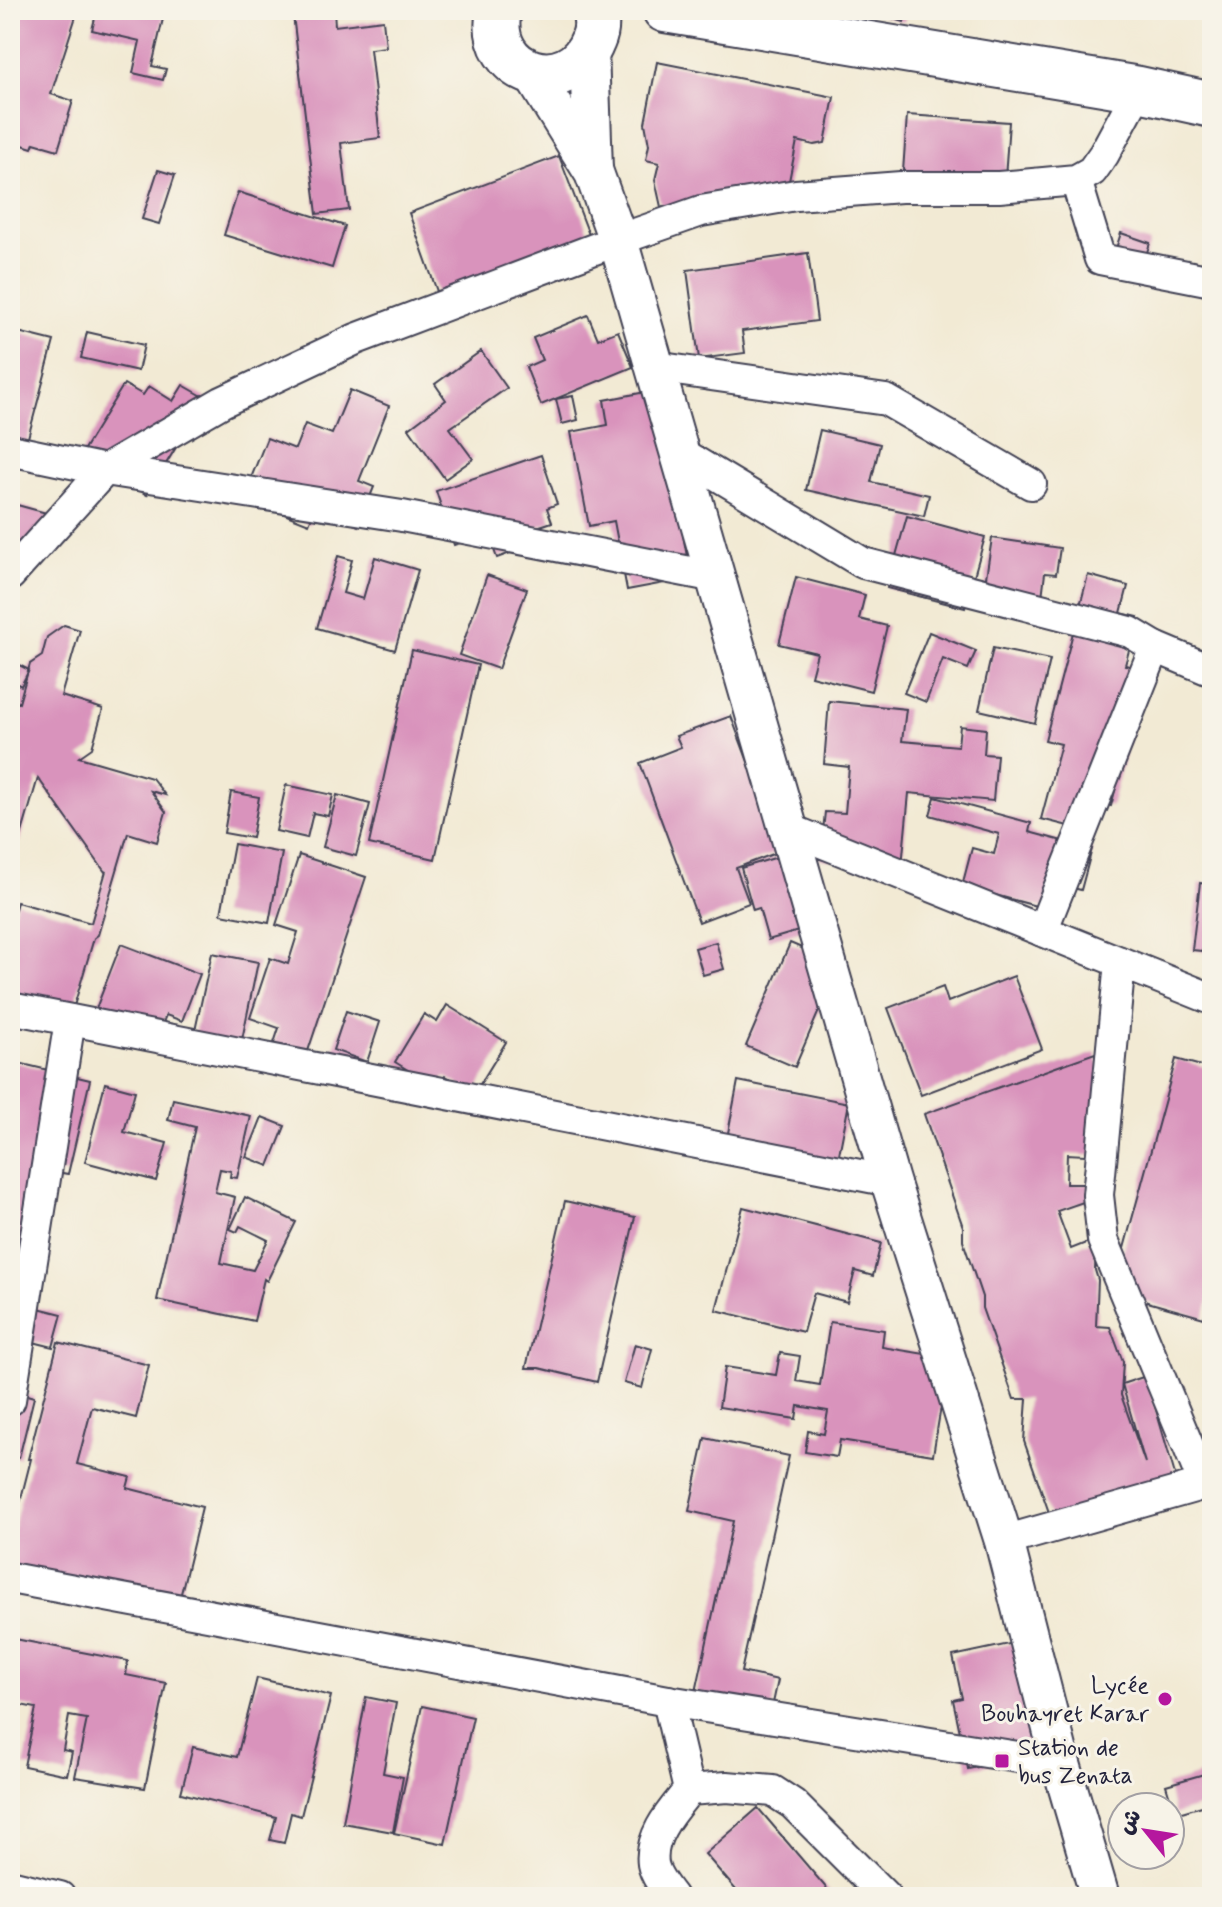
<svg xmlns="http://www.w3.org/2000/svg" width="1222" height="1907" viewBox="0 0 1222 1907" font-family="Mynerve,'Playpen Sans Arabic',sans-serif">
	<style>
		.building { fill: #d993bc }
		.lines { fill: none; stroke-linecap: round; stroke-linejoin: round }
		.minor-casing { stroke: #414052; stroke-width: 34 }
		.tertiary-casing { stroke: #414052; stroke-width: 42 }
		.secondary-casing { stroke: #414052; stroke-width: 48 }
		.minor { stroke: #fff; stroke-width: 30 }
		.tertiary { stroke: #fff; stroke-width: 38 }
		.secondary { stroke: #fff; stroke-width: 44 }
		.poi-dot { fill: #b5179e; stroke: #f7f3e8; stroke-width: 3 }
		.labels { text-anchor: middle; stroke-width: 6; stroke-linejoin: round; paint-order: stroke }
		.poi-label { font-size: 24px; fill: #22223b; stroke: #f7f3e8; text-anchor: end }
	</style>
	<rect width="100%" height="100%" fill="#f7f3e8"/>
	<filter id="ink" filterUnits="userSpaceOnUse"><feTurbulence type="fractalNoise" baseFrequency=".0125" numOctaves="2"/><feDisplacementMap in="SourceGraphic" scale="16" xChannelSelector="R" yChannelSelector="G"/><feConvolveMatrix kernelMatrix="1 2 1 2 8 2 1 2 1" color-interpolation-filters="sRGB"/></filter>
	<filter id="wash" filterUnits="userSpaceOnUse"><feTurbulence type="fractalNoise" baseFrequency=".006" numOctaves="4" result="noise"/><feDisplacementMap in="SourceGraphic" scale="32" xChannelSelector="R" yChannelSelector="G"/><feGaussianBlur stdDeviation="1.8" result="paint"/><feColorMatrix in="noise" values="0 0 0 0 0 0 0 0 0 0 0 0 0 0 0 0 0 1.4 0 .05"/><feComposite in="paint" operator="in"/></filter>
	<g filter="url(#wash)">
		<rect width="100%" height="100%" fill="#f2ead4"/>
		<g id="blocks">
			<g class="building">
				<polygon points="10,10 78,10 51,94 73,101 58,150 34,143 32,148 10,141"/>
				<polygon points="97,10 165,10 152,66 166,69 163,80 133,73 140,41 92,30"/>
				<polygon points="334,10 335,26 383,20 386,47 370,49 380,138 341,143 349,210 317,214 293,15"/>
				<polygon points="865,10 907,10 904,22"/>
				<polygon points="657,62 834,97 825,143 814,145 797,141 787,191 685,212 661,207 655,180 659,163 646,160 649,145 645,123"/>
				<polygon points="907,115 1009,122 1004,192 902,186"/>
				<polygon points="559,156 591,240 439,297 409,213"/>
				<polygon points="158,170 175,175 159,224 142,219"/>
				<polygon points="238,192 345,226 332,268 224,235"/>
				<polygon points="1121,233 1150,243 1139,277 1110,267"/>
				<polygon points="808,253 817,321 742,331 745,353 699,359 687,270"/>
				<polygon points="588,315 598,339 618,331 633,367 541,405 526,367 542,360 533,338"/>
				<polygon points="10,330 54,341 22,460 10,457"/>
				<polygon points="87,332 144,345 138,371 81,358"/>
				<polygon points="481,351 507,388 450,428 473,459 445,479 409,428 446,400 435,384"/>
				<polygon points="124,384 143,395 149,386 173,401 183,385 206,398 147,495 81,454"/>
				<polygon points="350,390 389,406 359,481 374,487 358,526 315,509 309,524 243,498 267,438 295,449 305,424 332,434"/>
				<polygon points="656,390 691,578 627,590 614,521 589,526 571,432 608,425 604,400"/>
				<polygon points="573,396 578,420 562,424 556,399"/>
				<polygon points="820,430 880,444 871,482 929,495 924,516 806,490"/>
				<polygon points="541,455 557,504 547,508 552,522 525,531 530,546 497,558 488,534 454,545 436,491"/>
				<polygon points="10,503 50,514 40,550 10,542"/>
				<polygon points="907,516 985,537 965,608 887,588"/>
				<polygon points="992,538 1060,548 1056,574 1045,573 1040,613 982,604"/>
				<polygon points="338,556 352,560 343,593 363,599 375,557 418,570 395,650 317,628"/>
				<polygon points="487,575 527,589 498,669 459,655"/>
				<polygon points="1088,575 1128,586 1121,613 1138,617 1125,665 1147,670 1111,806 1092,801 1084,830 1041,819 1061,744 1045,740"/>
				<polygon points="796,577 865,595 859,619 887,626 871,691 811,676 817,653 779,644"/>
				<polygon points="64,625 80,630 61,696 103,709 92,748 79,757 152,778 165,795 151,791 166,812 157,842 128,833 98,935 94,938 69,1023 10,1006 10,927 17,902 91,923 106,871 105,872 38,778 19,843 10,840 10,701 19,703 30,664 42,656 47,637"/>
				<polygon points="929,632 976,651 968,669 943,659 926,702 904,693"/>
				<polygon points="993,648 1050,660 1035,723 979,710"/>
				<polygon points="412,650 478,665 435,859 369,844"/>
				<polygon points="13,662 29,670 21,686 10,680 10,670"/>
				<polygon points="829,701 906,709 902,741 958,746 960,726 986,729 984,754 997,755 993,801 909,793 902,866 820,859 825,812 845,813 849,767 824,764"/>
				<polygon points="731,716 781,851 736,868 749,903 699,922 640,763 681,747 676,736"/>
				<polygon points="286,785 333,795 328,816 313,813 307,838 276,831"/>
				<polygon points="231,792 259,797 252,838 224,833"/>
				<polygon points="337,795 370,804 356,856 323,847"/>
				<polygon points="935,797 1031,823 1029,832 1092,849 1081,890 1069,887 1062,913 962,886 972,848 994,854 999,834 930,815"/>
				<polygon points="234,844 282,853 269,923 221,914"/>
				<polygon points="299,855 366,877 304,1063 271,1052 279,1028 250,1018 270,958 288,964 298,932 276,925"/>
				<polygon points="781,856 802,930 768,940 759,908 753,910 741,868"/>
				<polygon points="1200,883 1212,885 1212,952 1192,950"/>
				<polygon points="716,942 724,969 703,975 695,948"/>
				<polygon points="790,943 839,964 795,1067 746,1046"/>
				<polygon points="121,944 200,974 182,1021 166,1015 155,1043 92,1019"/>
				<polygon points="212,953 258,962 238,1059 191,1049"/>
				<polygon points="1014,976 1042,1049 921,1095 888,1008 943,987 948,1002"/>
				<polygon points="447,1005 506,1042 474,1094 445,1076 437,1088 395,1062 424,1014 437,1022"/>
				<polygon points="346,1011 380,1022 367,1062 333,1050"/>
				<polygon points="1095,1053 1107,1089 1104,1156 1067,1154 1066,1184 1089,1184 1089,1200 1057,1211 1071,1249 1096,1239 1095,1270 1098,1280 1096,1326 1110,1327 1123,1362 1121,1395 1145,1463 1122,1384 1146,1376 1178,1485 1052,1521 1024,1441 1027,1399 1014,1399 982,1308 982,1297 963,1241 963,1227 924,1114"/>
				<polygon points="1176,1059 1212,1069 1212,1288 1204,1318 1112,1292"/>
				<polygon points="10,1061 90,1080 68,1174 51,1171 21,1295 10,1293"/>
				<polygon points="738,1081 849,1103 834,1180 723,1159"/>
				<polygon points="105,1083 135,1091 124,1132 167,1143 156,1181 85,1162"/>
				<polygon points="173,1099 251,1116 237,1178 230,1177 231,1171 220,1169 215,1192 235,1197 221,1263 253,1270 268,1240 240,1226 237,1232 230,1229 245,1197 296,1222 267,1281 264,1279 254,1321 157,1300 195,1127 168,1120"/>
				<polygon points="262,1117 285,1126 269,1166 246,1157"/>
				<polygon points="565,1201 635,1217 597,1382 539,1368 526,1368"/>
				<polygon points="743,1207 881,1243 873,1276 855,1271 847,1302 814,1293 803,1332 716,1310"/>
				<polygon points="10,1301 62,1314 53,1347 29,1341 16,1392 34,1397 19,1458 10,1455"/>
				<polygon points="830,1322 884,1330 882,1347 949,1358 933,1455 840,1440 837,1457 805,1452 808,1431 824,1434 828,1411 798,1406 796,1419 719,1407 725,1367 776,1375 780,1353 800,1356 796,1381 820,1385"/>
				<polygon points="58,1342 149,1365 136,1418 92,1407 77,1464 130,1477 127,1488 202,1507 177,1610 10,1575 10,1542 31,1459 28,1459"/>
				<polygon points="635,1344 652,1349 642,1388 624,1383"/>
				<polygon points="705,1438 789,1456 741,1672 778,1680 772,1708 696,1692 733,1521 689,1511"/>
				<polygon points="10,1638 128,1661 126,1675 166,1683 145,1788 75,1777 87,1719 69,1716 63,1750 72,1752 67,1775 24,1766 36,1708 10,1703"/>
				<polygon points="1028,1640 1052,1752 968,1769 953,1700 962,1698 953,1656"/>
				<polygon points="257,1678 331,1696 301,1816 291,1813 284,1843 270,1840 276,1817 181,1793 193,1747 237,1757"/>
				<polygon points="366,1697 396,1703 383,1773 403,1777 393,1832 343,1823"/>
				<polygon points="422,1706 473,1717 445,1844 394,1833"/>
				<polygon points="1204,1774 1212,1803 1175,1814 1166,1785"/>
				<polygon points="758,1808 834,1897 742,1897 705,1854"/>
			</g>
		</g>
	</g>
	<g filter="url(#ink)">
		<use href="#blocks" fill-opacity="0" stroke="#414052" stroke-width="2"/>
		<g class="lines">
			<g class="minor-casing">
				<g id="minor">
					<polyline points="1076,180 1100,259 1212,281"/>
					<polyline points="655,367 886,400 1031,484"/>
					<polyline points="10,450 105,470 402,516 716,577"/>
					<polyline points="679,452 863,563 1130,632 1155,647 1212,671"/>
					<polyline points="10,575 105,470 222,402 356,339 618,240 701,211 796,195 901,187 999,187 1076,180 1092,171 1104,154 1139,89"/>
					<polyline points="789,829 1212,999"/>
					<polyline points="1042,931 1155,647"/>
					<polyline points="1120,962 1098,1195 1103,1240 1204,1484"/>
					<polyline points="10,1008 890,1181"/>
					<polyline points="10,1400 70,1020"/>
					<polyline points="1004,1541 1212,1482"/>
					<polyline points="10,1578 668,1701"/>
					<polyline points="689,1790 727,1787 773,1791 793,1804 886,1897"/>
					<polyline points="10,1885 60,1897"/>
					<path d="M672 1897C665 1888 655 1875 653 1864 649 1835 673 1810 689 1790L668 1701 1061 1764"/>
				</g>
			</g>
			<g class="tertiary-casing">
				<g id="tertiary">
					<polyline points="589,50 593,170"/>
					<polyline points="532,73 594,173 618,240 890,1181 1004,1541 1061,1764 1100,1897"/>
				</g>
			</g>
			<g class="secondary-casing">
				<g id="secondary">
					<path d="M499 10C485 76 570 100 593 40 597 31 597 20 594 10"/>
					<polyline points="665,10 1139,89 1212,105"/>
				</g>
			</g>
			<use href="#minor" class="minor"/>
			<use href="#tertiary" class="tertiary"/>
			<use href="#secondary" class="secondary"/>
		</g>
	</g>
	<g class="poi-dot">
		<circle cx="1165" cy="1699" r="8"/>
		<rect x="994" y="1753" width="16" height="16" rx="4"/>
	</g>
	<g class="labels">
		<g class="poi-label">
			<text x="1149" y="1693">Lycée<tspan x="1149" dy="28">Bouhayret Karar</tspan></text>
			<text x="1018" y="1755" text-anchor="start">Station de<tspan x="1018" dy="28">bus Zenata</tspan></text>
		</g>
	</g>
	<rect width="1222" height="1907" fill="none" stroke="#f7f3e8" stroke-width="40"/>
	<g transform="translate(1146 1831) rotate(300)"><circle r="38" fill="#f7f3e8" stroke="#a29fa3" stroke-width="2"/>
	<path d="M0-6L14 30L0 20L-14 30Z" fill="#b5179e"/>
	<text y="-12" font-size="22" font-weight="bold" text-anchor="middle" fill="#22223b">ش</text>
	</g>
</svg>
